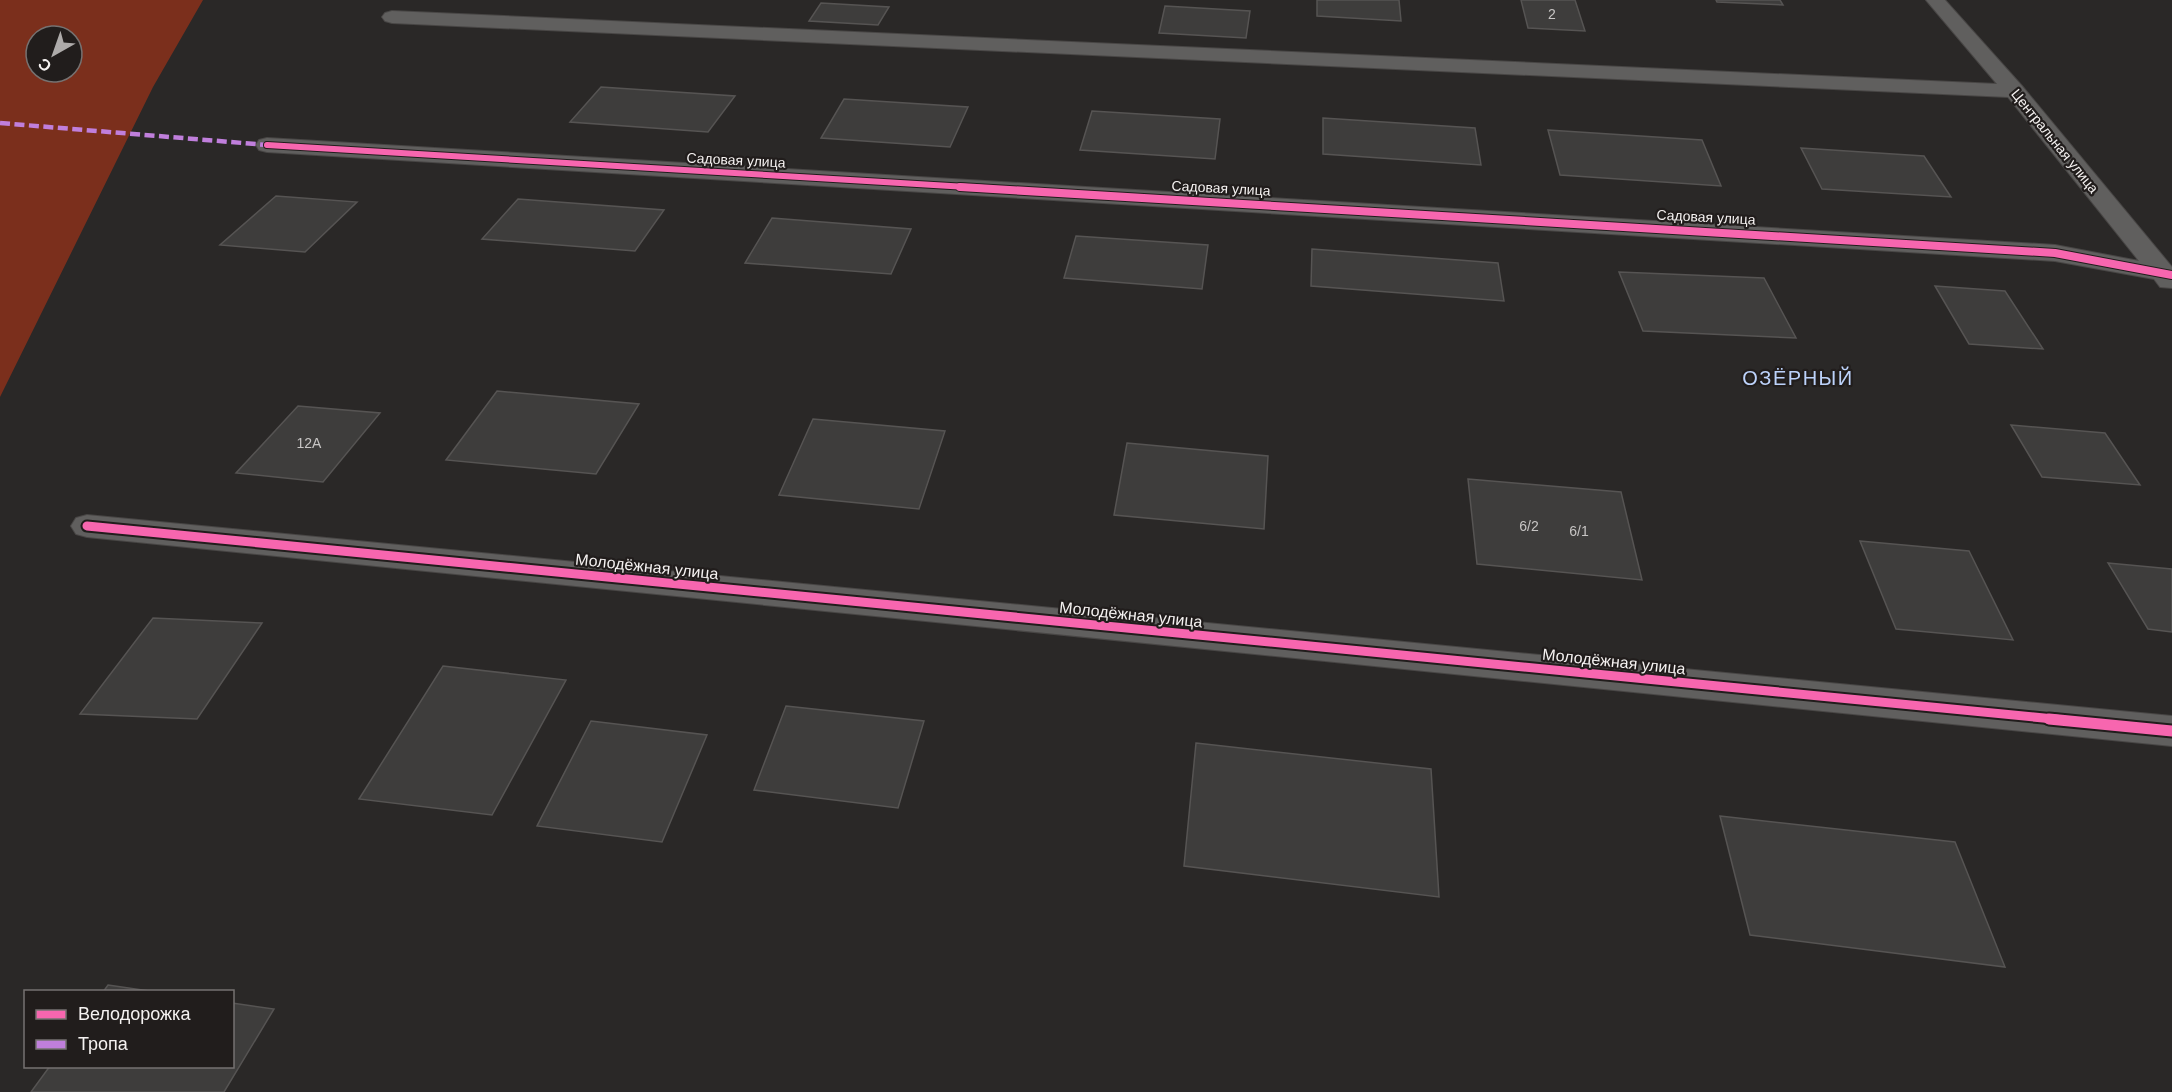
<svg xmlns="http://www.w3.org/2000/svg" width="2172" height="1092" viewBox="0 0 2172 1092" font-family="Helvetica,sans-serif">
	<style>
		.forest { fill: #7b2f1c; fill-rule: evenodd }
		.building { fill: #3e3d3c; stroke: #565453; stroke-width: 1.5 }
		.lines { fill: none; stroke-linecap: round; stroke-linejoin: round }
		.minor-casing { stroke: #484645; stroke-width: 2 }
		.minor { fill: #605f5e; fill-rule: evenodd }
		.quiet { stroke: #c07fdc; stroke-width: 4.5; stroke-dasharray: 10 4.5; stroke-linecap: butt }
		.cycleway-far3-casing { stroke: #211d1c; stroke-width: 8 }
		.cycleway-far2-casing { stroke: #211d1c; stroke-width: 10 }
		.cycleway-far1-casing { stroke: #211d1c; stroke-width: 13 }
		.cycleway-casing { stroke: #211d1c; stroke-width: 15 }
		.cycleway-far3 { stroke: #f766af; stroke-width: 6 }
		.cycleway-far2 { stroke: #f766af; stroke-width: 8 }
		.cycleway-far1 { stroke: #f766af; stroke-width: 9 }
		.cycleway { stroke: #f766af; stroke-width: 11 }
		.labels { text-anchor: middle; stroke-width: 4.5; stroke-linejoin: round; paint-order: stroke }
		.number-label { font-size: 14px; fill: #c7c5c4 }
		.far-street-label { font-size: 14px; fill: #f5f2f1; stroke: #211d1c }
		.street-label { font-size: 16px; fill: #f5f2f1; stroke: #211d1c }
		.quarter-label { font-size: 20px; letter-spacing: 1.5px; fill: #bcd2fa; stroke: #211d1c }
	</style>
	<rect width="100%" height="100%" fill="#2a2827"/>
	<path class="forest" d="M0 0H203L153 87 0 397ZM36 36H72V72H36Z"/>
	<g class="building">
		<polygon points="1317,0 1399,0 1401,21 1317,16"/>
		<polygon points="1521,0 1575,0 1585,31 1528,28"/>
		<polygon points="1716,0 1780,0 1783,5 1717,2"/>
		<polygon points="821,3 889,7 878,25 809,21"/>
		<polygon points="1165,6 1250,11 1246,38 1159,33"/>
		<polygon points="601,87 735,96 708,132 570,122"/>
		<polygon points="844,99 968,107 950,147 821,138"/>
		<polygon points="1092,111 1220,119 1215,159 1080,150"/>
		<polygon points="1323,118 1475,128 1481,165 1323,154"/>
		<polygon points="1548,130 1702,140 1721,186 1560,175"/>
		<polygon points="1801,148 1924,156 1951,197 1822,189"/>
		<polygon points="276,196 357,202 305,252 220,245"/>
		<polygon points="518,199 664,210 635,251 482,239"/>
		<polygon points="772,218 911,229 891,274 745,263"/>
		<polygon points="1076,236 1208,245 1202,289 1064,278"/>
		<polygon points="1312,249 1498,263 1504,301 1311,286"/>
		<polygon points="1619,272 1764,278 1796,338 1643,331"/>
		<polygon points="1935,286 2005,291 2043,349 1969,344"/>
		<polygon points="497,391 639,404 596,474 446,460"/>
		<polygon points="298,406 380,413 323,482 236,473"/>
		<polygon points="813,419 945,431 919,509 779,495"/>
		<polygon points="2011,425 2105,433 2140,485 2042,477"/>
		<polygon points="1127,443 1268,456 1264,529 1114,515"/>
		<polygon points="1468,479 1621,492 1642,580 1477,564"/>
		<polygon points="1860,541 1969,551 2013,640 1896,629"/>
		<polygon points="2108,563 2172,569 2172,632 2148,629"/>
		<polygon points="153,618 262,623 197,719 80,714"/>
		<polygon points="443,666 566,680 492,815 359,799"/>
		<polygon points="786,706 924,721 898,808 754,790"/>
		<polygon points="591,721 707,735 662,842 537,826"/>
		<polygon points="1196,743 1431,769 1439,897 1184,866"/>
		<polygon points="1720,816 1955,842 2005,967 1750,935"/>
		<polygon points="108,985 156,992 103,992"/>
		<polygon points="232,1003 274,1009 224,1092 31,1092 50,1066 232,1066"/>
	</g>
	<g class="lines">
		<g class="minor-casing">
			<g id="minor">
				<polygon points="1926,0 1945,0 2022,86 2172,267 2172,288 2160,287 2154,279 2055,261 267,152 259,150 256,145 259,140 267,138 2055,245 2139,261 2008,97 392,23 385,21 382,17 385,13 392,11 1997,84"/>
				<polygon points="87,515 2172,716 2172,746 87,537 76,534 71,526 76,518"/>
			</g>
		</g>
		<use href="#minor" class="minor"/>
		<polyline class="quiet" points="0,123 267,145"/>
		<g class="cycleway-far3-casing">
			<polyline id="cycleway-far3" points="267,145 984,188"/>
		</g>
		<g class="cycleway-far2-casing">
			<polyline id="cycleway-far2" points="960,187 2055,253 2172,275"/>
		</g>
		<g class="cycleway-far1-casing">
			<polyline id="cycleway-far1" points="87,526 2064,720"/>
		</g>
		<g class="cycleway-casing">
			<polyline id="cycleway" points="2049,719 2172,731"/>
		</g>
		<use href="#cycleway-far3" class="cycleway-far3"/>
		<use href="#cycleway-far2" class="cycleway-far2"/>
		<use href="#cycleway-far1" class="cycleway-far1"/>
		<use href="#cycleway" class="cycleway"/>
	</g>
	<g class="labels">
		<g class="number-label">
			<text x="1552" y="19">2</text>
			<text x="309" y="448">12А</text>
			<text x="1529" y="531">6/2</text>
			<text x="1579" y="536">6/1</text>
		</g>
		<g class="far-street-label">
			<text transform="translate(2055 141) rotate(51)" y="5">Центральная улица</text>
			<text transform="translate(736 160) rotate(3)" y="5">Садовая улица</text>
			<text transform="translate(1221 188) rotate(3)" y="5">Садовая улица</text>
			<text transform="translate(1706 217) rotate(3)" y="5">Садовая улица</text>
		</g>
		<g class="street-label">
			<text transform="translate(647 566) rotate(6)" y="6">Молодёжная улица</text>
			<text transform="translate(1131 614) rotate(6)" y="6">Молодёжная улица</text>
			<text transform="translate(1614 661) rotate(6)" y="6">Молодёжная улица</text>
		</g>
		<g class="quarter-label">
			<text x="1798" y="385">ОЗЁРНЫЙ</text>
		</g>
	</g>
	<rect x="24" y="990" width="210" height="78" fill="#211d1c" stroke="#767271" stroke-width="1.5"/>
	<rect x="36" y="1010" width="30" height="9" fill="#f766af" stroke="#767271" stroke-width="1.5"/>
	<text x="78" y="1020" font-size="18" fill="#f5f2f1">Велодорожка</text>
	<rect x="36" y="1040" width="30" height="9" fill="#c07fdc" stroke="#767271" stroke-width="1.5"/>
	<text x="78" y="1050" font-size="18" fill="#f5f2f1">Тропа</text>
	<g transform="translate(54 54) rotate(220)"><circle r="28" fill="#211d1c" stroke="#767271" stroke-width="1.5"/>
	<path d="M0-4.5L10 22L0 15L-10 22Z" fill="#aeabaa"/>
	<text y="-9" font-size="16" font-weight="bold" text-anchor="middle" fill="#f5f2f1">С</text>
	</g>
</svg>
